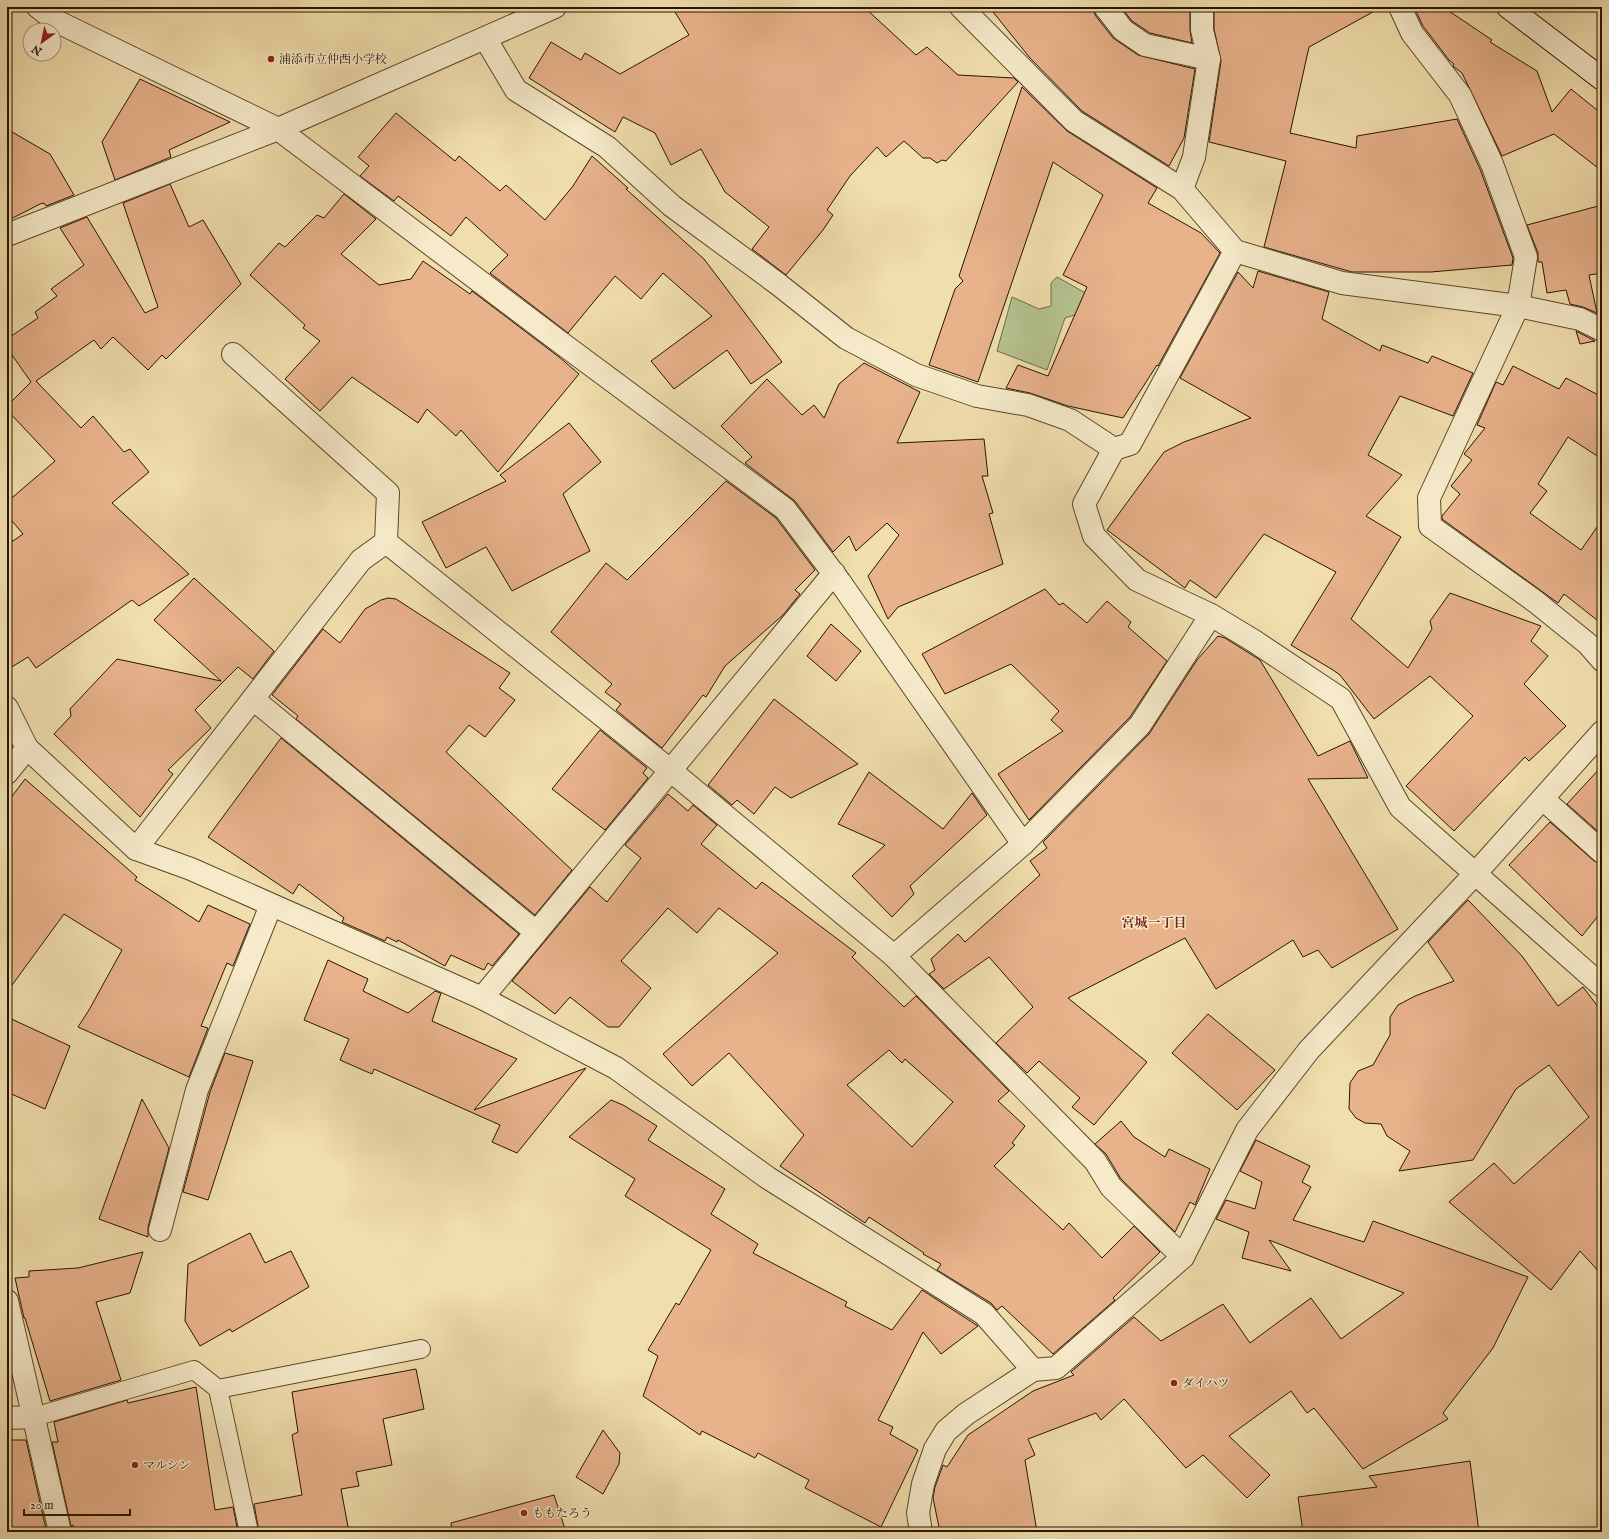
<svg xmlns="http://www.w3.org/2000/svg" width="1609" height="1539" viewBox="0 0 1609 1539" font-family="'IM FELL English','Noto Serif JP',serif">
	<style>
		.green { fill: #b4c28f; stroke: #6e6c48 }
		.building { fill: #e8b28b; stroke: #271500; fill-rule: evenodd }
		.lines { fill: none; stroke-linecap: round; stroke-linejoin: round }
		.lane-casing { stroke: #5a472b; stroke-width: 20 }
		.street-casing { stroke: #5a472b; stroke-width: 24 }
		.secondary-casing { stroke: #271500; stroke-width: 24 }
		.lane { stroke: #f6eaca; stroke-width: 18 }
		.street { stroke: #f6eaca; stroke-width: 22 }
		.secondary { stroke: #f6eaca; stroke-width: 22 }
		.poi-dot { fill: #8f2418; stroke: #f6eaca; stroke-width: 1.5 }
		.labels { text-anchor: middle; stroke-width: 3; stroke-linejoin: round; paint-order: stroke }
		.poi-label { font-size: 12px; fill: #271500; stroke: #f6eaca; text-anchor: start }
		.neighbourhood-label { font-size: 13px; font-weight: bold; fill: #7a1f14; stroke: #f6eaca }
	</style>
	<rect width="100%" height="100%" fill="#f1dead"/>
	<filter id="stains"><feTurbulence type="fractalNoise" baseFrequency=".005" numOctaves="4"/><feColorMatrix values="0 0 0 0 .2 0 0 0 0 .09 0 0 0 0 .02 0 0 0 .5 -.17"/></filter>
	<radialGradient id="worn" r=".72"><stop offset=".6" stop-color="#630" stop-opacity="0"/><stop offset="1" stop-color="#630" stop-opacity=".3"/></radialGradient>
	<polygon class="green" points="1057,277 1107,305 1065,318 1047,370 997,351 1012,297 1039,309 1051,306 1051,283"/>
	<g class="building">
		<polygon points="672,7 864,7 916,55 927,47 958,75 1014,78 1018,82 946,161 942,160 937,163 930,158 923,158 904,141 886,157 877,147 850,176 827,210 833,215 823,230 786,275 752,249 769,227 725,192 701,149 671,165 655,133 623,117 615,132 529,78 551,42 581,60 585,53 620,74 689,35"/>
		<polygon points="989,7 1093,7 1095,15 1113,38 1138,55 1195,69 1184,138 1169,166 1082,111 1030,58"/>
		<polygon points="1121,7 1190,7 1190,30 1192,43 1150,33 1132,21"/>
		<polygon points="1266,7 1382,7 1309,47 1290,133 1356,148 1357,136 1457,119 1480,169 1513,258 1512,265 1431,272 1352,272 1264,247 1286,161 1209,142 1221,61 1214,29 1214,8"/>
		<polygon points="1414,7 1443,7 1492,40 1490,42 1537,71 1552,112 1571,89 1602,114 1602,171 1554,134 1502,156 1462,73 1454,67 1453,66 1454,64 1449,60 1423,26"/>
		<polygon points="140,79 230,122 169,150 171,157 115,180 102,142"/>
		<polygon points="1022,87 1067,131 1157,188 1148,203 1201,233 1220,253 1158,366 1157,365 1123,418 1068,406 1030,393 1006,388 1018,365 1048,376 1087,287 1063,275 1103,195 1053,162 978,382 929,365 955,289 963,281 959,276"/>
		<polygon points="396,113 455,161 459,156 500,191 506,185 545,220 573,186 592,156 628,188 626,189 704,259 782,362 751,384 727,350 674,389 651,361 712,316 663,273 641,299 615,276 568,333 490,273 508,255 466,217 451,236 398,196 394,201 360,176 369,166 358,157"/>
		<polygon points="7,129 50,154 74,195 46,206 44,203 42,204 42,203 7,221"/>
		<polygon points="170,184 189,227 203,220 241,284 166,359 162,355 148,370 113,337 101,349 94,340 36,381 81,428 93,416 124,452 130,449 149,472 112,503 189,574 139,606 132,600 36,668 28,657 7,670 7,545 23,534 7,515 7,502 55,461 7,410 7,406 31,382 7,348 7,339 38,318 35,312 57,296 51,289 84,265 60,228 87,217 145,313 158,307 123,203"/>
		<polygon points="344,194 376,219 341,254 379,285 411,279 423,261 470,294 472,291 559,357 579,374 498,472 461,430 456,436 427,409 418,423 352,377 320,411 285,379 320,341 303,328 305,325 250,275 279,243 285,247 317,215 324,218"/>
		<polygon points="1602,205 1602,273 1589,275 1597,313 1583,307 1570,304 1566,290 1547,293 1542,262 1538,262 1538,253 1527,225"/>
		<polygon points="1258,271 1329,292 1322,319 1380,351 1382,345 1428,363 1432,356 1473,373 1453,416 1400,396 1368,455 1402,475 1366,516 1401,537 1351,619 1408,668 1432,629 1430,621 1450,593 1541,626 1531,641 1548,656 1524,684 1566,726 1529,761 1525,757 1454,831 1406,786 1473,716 1430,676 1374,719 1340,675 1333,670 1291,645 1336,572 1264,534 1216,598 1190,580 1185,588 1107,530 1164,452 1184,442 1251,418 1180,378 1238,272 1253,288"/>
		<polygon points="1576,331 1595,341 1580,344"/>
		<polygon points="864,363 920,392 897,443 984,439 988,476 982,476 993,513 989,514 1003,564 898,607 888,619 868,576 899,535 887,523 856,551 849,536 833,552 795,501 745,463 752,457 721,426 767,379 802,415 814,405 824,418 839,384"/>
		<polygon points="1513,366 1559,389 1566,378 1602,397 1602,459 1568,437 1538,484 1547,491 1530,513 1581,550 1602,520 1602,624 1564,594 1558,603 1442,519 1442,516 1460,494 1451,486 1472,460 1464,454 1485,428 1477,425 1496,382 1503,385"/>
		<polygon points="569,423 601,462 563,494 590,551 512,591 486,547 446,568 422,522 506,481 500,475"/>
		<polygon points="726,481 776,518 815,570 795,590 800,594 783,615 725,666 706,697 703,695 662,748 616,710 621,704 605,692 612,684 551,632 606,563 627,580"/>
		<polygon points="194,578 274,651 253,679 238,667 195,710 211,728 168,770 173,774 140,817 54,734 71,716 70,709 117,659 221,681 154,620"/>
		<polygon points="1045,589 1059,605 1063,603 1087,623 1107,601 1131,622 1128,627 1167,661 1130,717 1029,820 998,774 1063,731 1051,720 1059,711 1011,664 945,694 922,654"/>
		<polygon points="388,598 396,599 510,673 499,688 515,700 485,737 469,725 446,752 572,870 535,915 296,719 298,716 272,695 323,629 340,643 365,609 381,600"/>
		<polygon points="831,624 861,651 836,681 807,656"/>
		<polygon points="1218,636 1225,638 1260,660 1318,756 1350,741 1368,778 1308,779 1398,929 1332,968 1318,950 1303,957 1293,940 1216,989 1185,938 1068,998 1147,1062 1094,1125 1072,1107 1080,1098 1039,1061 1027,1073 996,1043 1033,1007 989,957 944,989 929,974 935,970 931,959 958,934 965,942 1040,875 1030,861 1047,848 1043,842 1149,734 1197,660"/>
		<polygon points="774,699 858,764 791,798 775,787 754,814 737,800 732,805 708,785"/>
		<polygon points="600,730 647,768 643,773 648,778 605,830 552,789"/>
		<polygon points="281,738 519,934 492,966 488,963 484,970 451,955 445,966 398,940 397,942 387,937 385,941 342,922 344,918 299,884 293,894 208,837"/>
		<polygon points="1602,766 1602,835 1567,804"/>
		<polygon points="869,772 943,829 972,793 987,815 910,886 914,894 892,917 852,876 885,845 838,824"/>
		<polygon points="25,779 137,877 135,880 199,922 208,905 250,924 233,966 227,963 201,1026 208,1028 189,1077 78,1027 89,1010 122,950 64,914 7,992 7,803"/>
		<path d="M668 794 688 811 693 805 717 825 701 844 756 889 762 882 856 953 852 957 904 1007 916 996 1009 1091 998 1101 1025 1126 1012 1143 1015 1145 994 1166 1063 1230 1069 1223 1102 1258 1134 1226 1160 1252 1113 1298 1115 1300 1053 1354 1002 1306 997 1310 991 1303 937 1270 941 1264 923 1254 924 1253 869 1217 865 1223 780 1166 804 1135 729 1053 692 1086 663 1054 778 953 719 908 697 933 668 908 621 961 651 988 619 1027H608L570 997 555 1014 512 981 590 887 607 902 641 858 625 845ZM889 1050 902 1063 905 1059 953 1102 912 1147 847 1085Z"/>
		<polygon points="1550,822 1594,861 1602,864 1602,911 1582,936 1509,865"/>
		<polygon points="1468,900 1522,956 1558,1006 1583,987 1602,1012 1602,1275 1580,1251 1551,1290 1449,1202 1494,1163 1514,1184 1589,1117 1549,1065 1516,1089 1473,1160 1399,1171 1410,1151 1387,1136 1381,1124 1365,1123 1356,1118 1349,1109 1350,1083 1358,1071 1373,1065 1390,1035 1390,1017 1398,1005 1415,996 1454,981 1428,942"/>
		<polygon points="328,960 368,979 363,991 408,1013 435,991 441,993 432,1021 517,1059 474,1110 586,1068 517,1153 492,1142 500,1125 374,1069 372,1074 340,1060 349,1039 304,1020"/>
		<polygon points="1208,1014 1275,1070 1237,1110 1172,1053"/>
		<polygon points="7,1017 70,1046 45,1109 7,1092"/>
		<polygon points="225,1053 253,1061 208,1200 183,1192 210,1092"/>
		<polygon points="142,1099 169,1148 148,1227 148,1237 99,1219"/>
		<polygon points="611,1100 623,1105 657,1126 648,1140 725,1189 711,1214 758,1244 753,1253 847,1302 845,1306 892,1330 922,1290 978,1326 941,1354 923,1332 878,1420 893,1427 890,1434 918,1450 881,1527 805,1488 809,1480 758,1453 755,1458 702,1431 700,1435 643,1396 658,1356 648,1350 676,1303 679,1305 711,1250 625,1196 635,1179 569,1137"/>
		<polygon points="1121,1121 1134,1137 1165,1157 1169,1149 1210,1169 1195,1205 1190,1202 1175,1232 1121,1179 1106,1154 1095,1144"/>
		<polygon points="1256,1140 1310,1166 1302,1182 1311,1187 1293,1220 1364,1242 1373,1221 1528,1277 1493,1348 1443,1413 1448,1419 1363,1469 1314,1408 1307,1413 1291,1391 1229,1436 1270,1475 1247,1498 1203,1455 1186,1468 1124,1399 1101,1420 1096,1413 1028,1439 1035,1455 1025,1460 1037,1532 940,1532 933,1498 935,1487 943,1465 947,1467 968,1435 1033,1391 1074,1375 1071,1372 1134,1317 1161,1341 1223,1304 1250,1343 1311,1298 1341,1339 1404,1293 1269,1240 1291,1271 1242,1258 1249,1232 1216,1219 1226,1200 1255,1209 1262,1182 1240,1171"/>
		<polygon points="250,1233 265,1263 291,1251 309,1287 232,1332 230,1329 200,1346 185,1321 188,1264"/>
		<polygon points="143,1252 130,1293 96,1302 121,1380 50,1401 25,1318 24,1318 15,1278 29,1277 29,1271 78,1268"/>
		<polygon points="416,1369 424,1409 383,1419 392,1465 356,1472 359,1486 341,1489 349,1532 259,1532 254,1504 302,1495 292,1435 298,1432 292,1392"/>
		<polygon points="196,1387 215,1510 233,1507 238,1532 74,1532 73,1525 71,1526 52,1442 58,1442 54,1422 127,1400 128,1403"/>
		<polygon points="603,1430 620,1453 619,1464 603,1494 576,1477"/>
		<polygon points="7,1440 26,1440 46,1529 23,1532 7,1532"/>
		<polygon points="1470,1461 1479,1532 1303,1532 1298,1497 1377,1487 1369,1476"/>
		<polygon points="554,1495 566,1532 452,1532 451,1523"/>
	</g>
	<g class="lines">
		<g class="lane-casing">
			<g id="lane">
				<polyline points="34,1417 194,1370 218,1389"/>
				<polyline points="249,1532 218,1389 421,1349"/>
			</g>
		</g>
		<g class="street-casing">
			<g id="street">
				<polyline points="38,7 56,21 278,129 560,342 785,509 840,582 1023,844"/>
				<polyline points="961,7 1074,121 1182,189 1235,251 1342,283 1518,306 1580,319 1602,330"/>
				<polyline points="1105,7 1123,30 1145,45 1209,59"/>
				<polyline points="1400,7 1412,33 1460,95 1492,164 1526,257 1518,306 1429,498 1430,526 1536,602 1588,644 1602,660"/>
				<polyline points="485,38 516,90 607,147 672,206 778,284 846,338 916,375 977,396 1028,405 1070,420 1114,449"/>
				<polyline points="1182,189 1194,157 1209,59 1202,30 1202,7"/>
				<polyline points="7,235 278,129 555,7"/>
				<polyline points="233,354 388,493 386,542"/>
				<polyline points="1211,615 1137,580 1094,536 1084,504 1114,449 1130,444 1235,251"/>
				<polyline points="253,699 536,932"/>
				<polyline points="7,708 27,748 136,849 191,869 482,998 616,1068 768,1178 984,1314 1033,1370"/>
				<polyline points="7,773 27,748"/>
				<polyline points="1543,799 1602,852"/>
				<polyline points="136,849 361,560 386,542 670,770 894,956 1095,1161 1111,1187 1183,1257"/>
				<polyline points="894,956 1023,844 1140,725 1211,615 1254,641 1341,699 1400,807 1602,986"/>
				<polyline points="482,998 834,573"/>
				<polyline points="160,1230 197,1090 271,905"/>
				<polyline points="7,1301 60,1532"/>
				<polyline points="7,1418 34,1417"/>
				<polyline points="921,1532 918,1513 923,1484 935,1449 946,1431 966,1414 1033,1370 1056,1368 1183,1257 1247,1130 1309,1050 1474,875 1602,732"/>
			</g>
		</g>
		<g class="secondary-casing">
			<polyline id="secondary" points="1508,7 1602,79"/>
		</g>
		<use href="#lane" class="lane"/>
		<use href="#street" class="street"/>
		<use href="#secondary" class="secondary"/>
	</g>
	<g class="poi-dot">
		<circle cx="271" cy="59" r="4"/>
		<circle cx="1174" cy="1383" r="4"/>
		<circle cx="135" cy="1465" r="4"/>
		<circle cx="524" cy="1513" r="4"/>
	</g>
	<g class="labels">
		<g class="poi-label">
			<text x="279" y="63">浦添市立仲西小学校</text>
			<text x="1182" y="1387">ダイハツ</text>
			<text x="143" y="1469">マルシン</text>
			<text x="532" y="1517">ももたろう</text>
		</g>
		<g class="neighbourhood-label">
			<text x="1154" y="927">宮城一丁目</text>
		</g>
	</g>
	<rect width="1609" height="1539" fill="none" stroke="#f1dead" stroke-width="24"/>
	<rect x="8" y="8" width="1593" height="1523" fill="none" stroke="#271500" stroke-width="2"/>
	<rect x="12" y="12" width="1585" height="1515" fill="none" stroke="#271500"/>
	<g transform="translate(42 42) rotate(213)"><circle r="19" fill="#f6eaca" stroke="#a39579"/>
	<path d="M0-3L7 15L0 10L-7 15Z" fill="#8f2418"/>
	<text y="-6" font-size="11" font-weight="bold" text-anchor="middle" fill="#271500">N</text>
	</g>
	<path d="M24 1509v6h106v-6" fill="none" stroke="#271500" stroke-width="2"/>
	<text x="30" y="1509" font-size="12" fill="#271500" stroke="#f6eaca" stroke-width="3" paint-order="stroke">20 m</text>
	<rect width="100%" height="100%" filter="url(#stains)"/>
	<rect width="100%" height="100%" fill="url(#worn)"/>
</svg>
